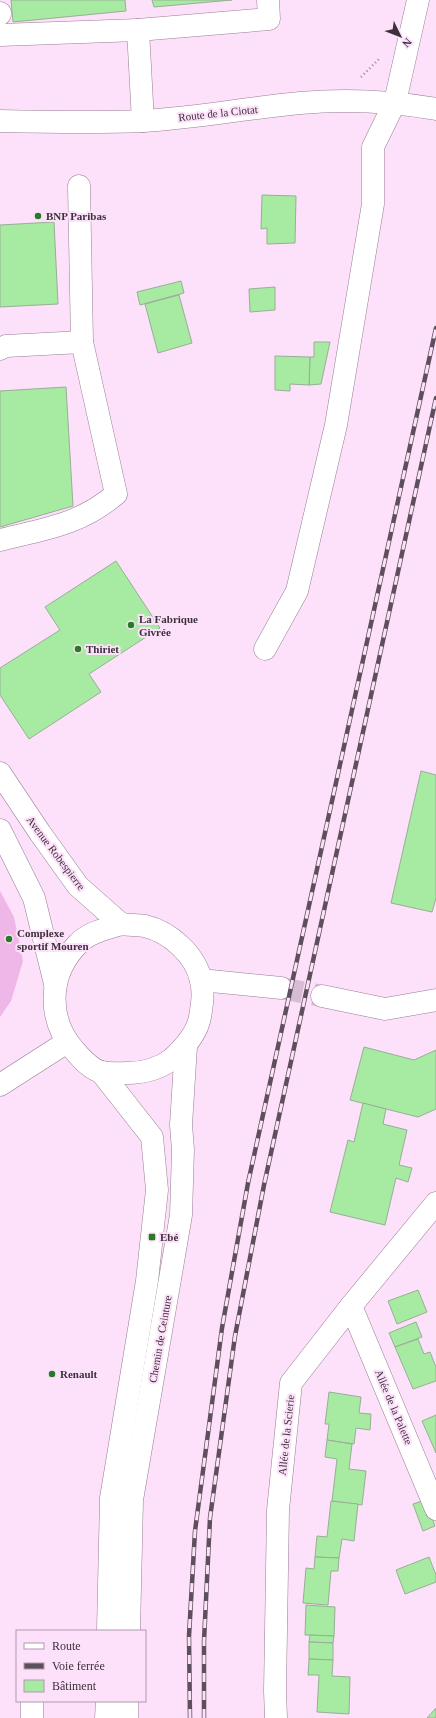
<svg xmlns="http://www.w3.org/2000/svg" width="436" height="1718" viewBox="0 0 436 1718" font-family="Georgia,serif">
	<style>
		.green { fill: #eeb7e7 }
		.building { fill: #a7eaa2; stroke: #97af95 }
		.lines { fill: none; stroke-linecap: round; stroke-linejoin: round }
		.major-tunnel { stroke: #d6bdd3; stroke-width: 22; stroke-dasharray: 22 11; stroke-linecap: butt }
		.minor-casing { stroke: #987e94; stroke-width: 23 }
		.major-casing { stroke: #987e94; stroke-width: 23 }
		.path { stroke: #9d899a; stroke-width: 2.5; stroke-dasharray: 1 3; stroke-linecap: butt }
		.minor { stroke: #fff; stroke-width: 22 }
		.major { stroke: #fff; stroke-width: 22 }
		.rail-casing { stroke: #5d4f5b; stroke-width: 4.5 }
		.rail { stroke: #fde0f9; stroke-width: 3; stroke-dasharray: 9; stroke-linecap: butt }
		.poi-dot { fill: #277a26; stroke: #fde0f9; stroke-width: 1.5 }
		.labels { text-anchor: middle; stroke-width: 4; stroke-linejoin: round; paint-order: stroke }
		.street-label { font-size: 11px; fill: #3c313b; stroke: #fde0f9 }
		.poi-label { font-size: 11px; font-weight: bold; fill: #3c313b; stroke: #fde0f9; text-anchor: start }
	</style>
	<rect width="100%" height="100%" fill="#fde0f9"/>
	<polygon class="green" points="0,891 14,917 23,961 11,1001 0,1017"/>
	<g class="building">
		<polygon points="11,0 125,0 126,11 13,22"/>
		<polygon points="152,0 232,0 154,7"/>
		<polygon points="262,195 296,196 295,243 267,244 267,228 261,229"/>
		<polygon points="54,222 58,304 0,307 0,225"/>
		<polygon points="181,281 184,293 140,305 137,292"/>
		<polygon points="275,287 275,310 250,312 249,289"/>
		<polygon points="179,295 192,343 158,353 145,304"/>
		<polygon points="314,342 330,342 321,384 309,385 310,357 314,357"/>
		<polygon points="275,356 310,357 309,385 290,384 290,391 275,390"/>
		<polygon points="66,387 73,506 0,527 0,391"/>
		<polygon points="116,561 160,628 89,674 101,692 29,739 0,695 0,668 60,630 45,607"/>
		<polygon points="421,771 436,775 436,898 432,912 391,903"/>
		<polygon points="364,1047 414,1060 436,1050 436,1109 418,1117 350,1100"/>
		<polygon points="363,1103 386,1109 383,1124 407,1130 399,1165 412,1168 408,1182 396,1178 385,1225 330,1212 348,1140 354,1142"/>
		<polygon points="418,1290 427,1312 397,1324 388,1301"/>
		<polygon points="416,1322 422,1337 395,1347 389,1333"/>
		<polygon points="418,1339 424,1354 430,1352 436,1367 436,1381 413,1389 395,1347"/>
		<polygon points="329,1392 361,1397 359,1413 371,1414 370,1430 356,1428 354,1444 327,1440 329,1424 325,1424"/>
		<polygon points="436,1415 436,1453 422,1421"/>
		<polygon points="327,1440 352,1444 349,1469 366,1471 362,1505 332,1501 337,1459 325,1457"/>
		<polygon points="425,1500 435,1526 423,1531 413,1504"/>
		<polygon points="331,1501 358,1504 354,1541 342,1539 339,1558 315,1557 317,1536 327,1537"/>
		<polygon points="315,1557 339,1558 338,1571 331,1571 328,1605 303,1603 306,1568 314,1569"/>
		<polygon points="429,1557 436,1575 436,1582 405,1594 396,1570"/>
		<polygon points="306,1605 335,1607 334,1636 305,1635"/>
		<polygon points="310,1635 334,1636 333,1643 309,1642"/>
		<polygon points="309,1642 333,1643 333,1660 309,1659"/>
		<polygon points="309,1659 333,1660 332,1676 350,1677 349,1714 317,1712 319,1675 308,1675"/>
		<polygon points="436,1708 436,1718 427,1718"/>
	</g>
	<g class="lines">
		<polyline class="major-tunnel" points="281,988 322,996"/>
		<g class="minor-casing">
			<g id="minor">
				<polyline points="0,13 0,14"/>
				<polyline points="0,35 138,30"/>
				<polyline points="143,121 138,30 269,19 268,0"/>
				<polyline points="0,349 6,346 82,342"/>
				<path d="M0 540C44 529 80 525 116 494L82 342 79 186"/>
				<polyline points="265,649 297,591 336,425 373,204 373,147 395,102 418,0"/>
				<polyline points="351,1306 436,1509"/>
				<polyline points="32,1718 32,1701"/>
				<polyline points="276,1718 275,1691 278,1510 291,1383 351,1306 436,1203"/>
			</g>
		</g>
		<g class="major-casing">
			<g id="major">
				<path d="M0 121C47 122 95 123 143 121 195 118 247 108 300 103 345 99 391 101 436 109"/>
				<polyline points="0,773 40,833 78,886 121,924"/>
				<polyline points="0,830 34,898 55,984"/>
				<path d="M121 924C129 925 138 925 145 926 170 932 196 955 201 981 204 993 202 1005 200 1017 197 1034 184 1048 172 1059 159 1069 143 1073 127 1073 119 1073 110 1074 102 1072 91 1070 81 1058 74 1050 47 1019 48 974 78 944 89 932 106 929 121 924Z"/>
				<polyline points="201,980 281,988"/>
				<polyline points="322,996 385,1009 436,1000"/>
				<polyline points="101,1072 152,1137 157,1190 147,1281 111,1498 108,1631"/>
				<polyline points="0,1085 67,1042"/>
				<polyline points="129,1631 132,1500 181,1215 183,1150 181,1125 186,1046"/>
				<polyline points="127,1701 127,1718"/>
				<polyline points="106,1718 107,1701"/>
			</g>
		</g>
		<polyline class="path" points="361,77 379,59"/>
		<use href="#minor" class="minor"/>
		<use href="#major" class="major"/>
		<g class="rail-casing">
			<g id="rail">
				<polyline points="190,1718 189,1636 195,1531 222,1328 248,1183 436,328"/>
				<polyline points="204,1718 204,1641 210,1518 235,1336 264,1185 436,398"/>
			</g>
		</g>
		<use href="#rail" class="rail"/>
	</g>
	<g class="poi-dot">
		<circle cx="38" cy="216" r="4"/>
		<circle cx="131" cy="625" r="4"/>
		<circle cx="78" cy="649" r="4"/>
		<circle cx="9" cy="939" r="4"/>
		<rect x="148" y="1233" width="8" height="8" rx="2"/>
		<circle cx="52" cy="1374" r="4"/>
	</g>
	<g class="labels">
		<g class="street-label">
			<text transform="translate(218 113) rotate(-6)" y="4">Route de la Ciotat</text>
			<text transform="translate(56 853) rotate(53)" y="4">Avenue Robespierre</text>
			<text transform="translate(160 1339) rotate(-80)" y="4">Chemin de Ceinture</text>
			<text transform="translate(394 1407) rotate(67)" y="4">Allée de la Palette</text>
			<text transform="translate(286 1435) rotate(-84)" y="4">Allée de la Scierie</text>
		</g>
		<g class="poi-label">
			<text x="46" y="220">BNP Paribas</text>
			<text x="139" y="623">La Fabrique<tspan x="139" dy="13">Givrée</tspan></text>
			<text x="86" y="653">Thiriet</text>
			<text x="17" y="937">Complexe<tspan x="17" dy="13">sportif Mouren</tspan></text>
			<text x="160" y="1241">Ebé</text>
			<text x="60" y="1378">Renault</text>
		</g>
	</g>
	<rect x="16" y="1630" width="130" height="72" fill="#fde0f9" stroke="#b09aad"/>
	<rect x="24" y="1643" width="20" height="6" fill="#ffffff" stroke="#b09aad"/>
	<text x="52" y="1650" font-size="12" fill="#3c313b">Route</text>
	<rect x="24" y="1663" width="20" height="6" fill="#5d4f5b" stroke="#b09aad"/>
	<text x="52" y="1670" font-size="12" fill="#3c313b">Voie ferrée</text>
	<rect x="24" y="1680" width="20" height="12" fill="#a7eaa2" stroke="#b09aad"/>
	<text x="52" y="1690" font-size="12" fill="#3c313b">Bâtiment</text>
	<g transform="translate(400 36) rotate(133)" stroke="#fde0f9" stroke-width="3" paint-order="stroke">
	<path d="M0-3L7 15L0 10L-7 15Z" fill="#3c313b"/>
	<text y="-6" font-size="11" font-weight="bold" text-anchor="middle" fill="#3c313b">N</text>
	</g>
</svg>
